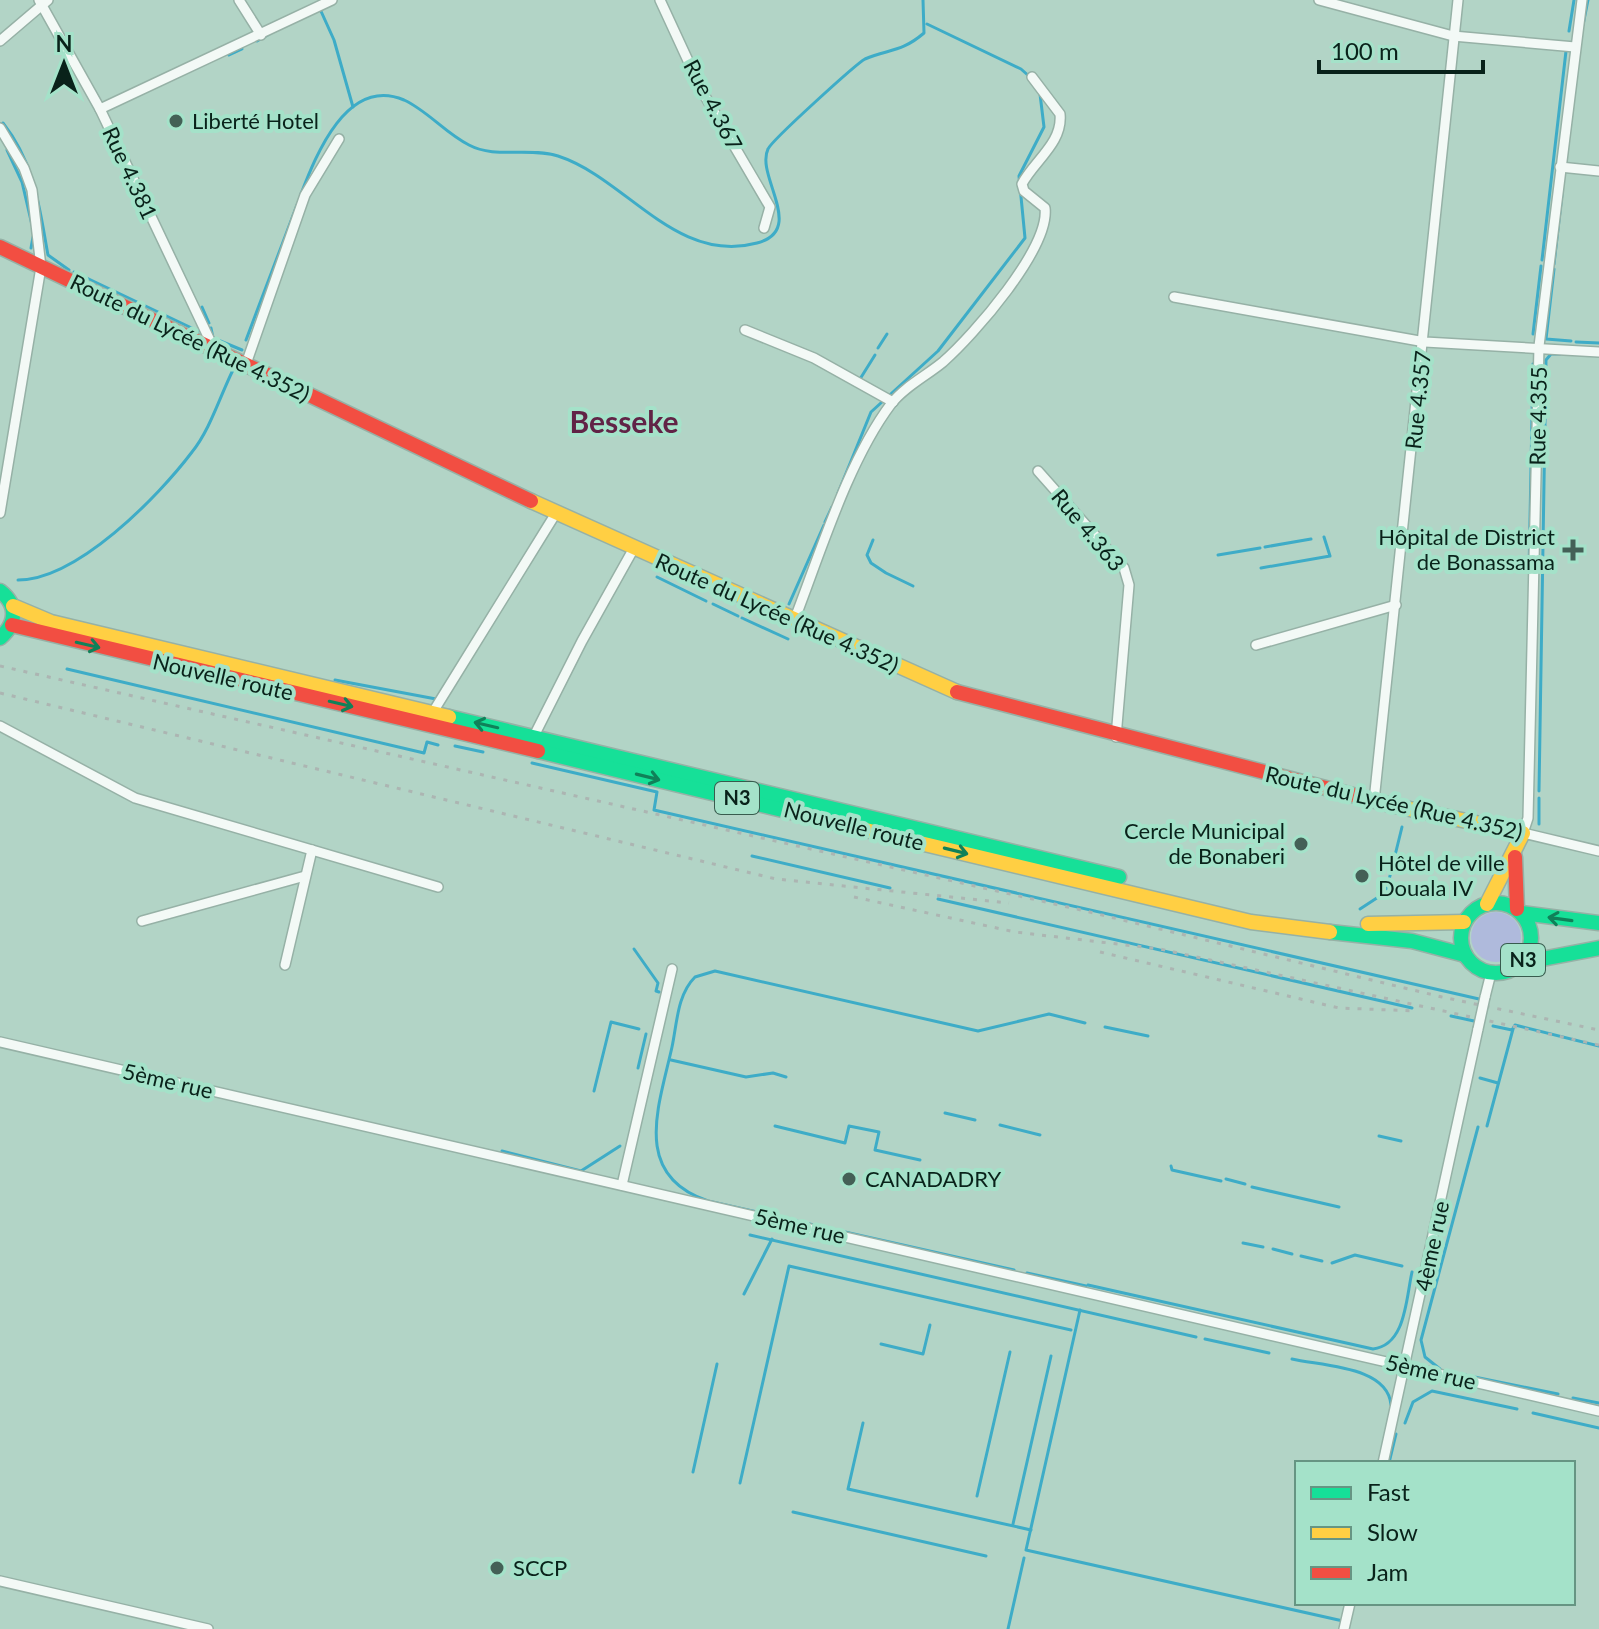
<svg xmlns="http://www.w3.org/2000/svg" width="1599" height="1629" viewBox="0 0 1599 1629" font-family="Lato,sans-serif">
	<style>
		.green { fill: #afbadc }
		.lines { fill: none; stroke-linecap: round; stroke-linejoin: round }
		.stream { stroke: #3eacc7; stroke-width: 3 }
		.street-casing { stroke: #96b1a6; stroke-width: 12 }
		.fast-casing { stroke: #96b1a6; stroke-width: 17 }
		.slow-casing { stroke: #96b1a6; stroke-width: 17 }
		.jam-casing { stroke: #96b1a6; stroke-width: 17 }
		.street { stroke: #f3f9f6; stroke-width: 9 }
		.fast { stroke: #16e098; stroke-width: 14 }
		.slow { stroke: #ffcf43; stroke-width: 14 }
		.jam { stroke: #f24e42; stroke-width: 14 }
		.rail { stroke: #acb5b2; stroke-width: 3; stroke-dasharray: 4 8; stroke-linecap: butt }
		.street-bridge-casing { stroke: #96b1a6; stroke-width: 12; stroke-linecap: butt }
		.street-bridge { stroke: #f3f9f6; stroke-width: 9 }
		.oneway { stroke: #108159 }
		.poi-dot { fill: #446056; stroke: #a4e2c9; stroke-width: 3 }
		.labels { text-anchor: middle; stroke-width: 8; stroke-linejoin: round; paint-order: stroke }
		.shield { fill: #a4e2c9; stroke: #385c4e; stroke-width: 2 }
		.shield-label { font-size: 20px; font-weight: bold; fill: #09221a }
		.street-label { font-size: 22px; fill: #09221a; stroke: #a4e2c9 }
		.poi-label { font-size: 22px; fill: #09221a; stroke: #a4e2c9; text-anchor: start }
		.district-label { font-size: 30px; font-weight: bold; fill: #612346; stroke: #a4e2c9 }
	</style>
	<rect width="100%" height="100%" fill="#b2d4c6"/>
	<circle class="green" cx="1496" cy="937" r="25"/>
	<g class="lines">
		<g class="stream">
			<polyline points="320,9 334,40 353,107"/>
			<polyline points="927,24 1021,69 1030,77"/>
			<polyline points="1583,25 1588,0"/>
			<polyline points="1569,31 1574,0"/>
			<polyline points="257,41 271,33"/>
			<polyline points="229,55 242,49"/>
			<path d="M3 123C35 164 39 206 48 255L69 270"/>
			<polyline points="7,150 22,182 32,225"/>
			<path d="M301 194C316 155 347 76 404 100 428 111 445 133 469 145 495 159 529 147 558 156 626 178 676 265 757 243 807 230 755 176 768 149 772 140 856 64 865 59 889 49 902 52 924 33L923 0"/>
			<polyline points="31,248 33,237"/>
			<polyline points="1542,260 1566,51"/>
			<polyline points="1554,264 1562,194"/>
			<polyline points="1554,269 1546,339 1571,341"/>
			<polyline points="74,272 198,331"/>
			<polyline points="202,307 209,323"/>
			<polyline points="211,328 213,338 242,350"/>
			<polyline points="1533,334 1541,266"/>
			<polyline points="246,340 297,205"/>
			<polyline points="1576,342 1599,343"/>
			<polyline points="878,348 887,334"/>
			<polyline points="860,379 875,355"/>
			<polyline points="838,493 871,412 938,351 1025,238 1019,176 1044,127 1040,94"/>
			<polyline points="825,522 832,507"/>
			<polyline points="873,540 867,555 871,563 886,573 913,586"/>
			<polyline points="1265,547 1311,539"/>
			<polyline points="1218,555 1260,548"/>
			<polyline points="1261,568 1330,556 1324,537"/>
			<polyline points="1529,572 1533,364"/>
			<polyline points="657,577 706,601"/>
			<path d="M18 580C77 580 158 497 192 452 210 430 220 396 233 370"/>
			<polyline points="713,604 738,616"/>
			<polyline points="789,604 824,525"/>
			<polyline points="742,618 788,639"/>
			<polyline points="67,669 424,753 427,742 438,745"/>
			<polyline points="335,680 436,699"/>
			<polyline points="455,746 483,752"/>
			<polyline points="532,763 657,792 654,810 1479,999"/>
			<polyline points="1539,791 1546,360 1551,354 1560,354"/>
			<polyline points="1539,798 1539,824"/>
			<polyline points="752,856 890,888"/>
			<polyline points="938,899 1412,1008"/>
			<polyline points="1360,909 1386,892 1402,827"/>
			<polyline points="634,949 658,983 656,991 659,992"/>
			<polyline points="1451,1016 1474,1021"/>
			<polyline points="1493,1026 1512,1030 1515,1025 1599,1046"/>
			<polyline points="1105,1027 1148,1036"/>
			<polyline points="671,1060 746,1077 773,1073 786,1077"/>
			<polyline points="638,1068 646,1034"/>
			<polyline points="1480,1078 1498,1083"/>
			<polyline points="594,1091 611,1022 639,1029"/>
			<polyline points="945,1113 975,1120"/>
			<polyline points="1000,1125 1040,1135"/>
			<polyline points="775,1126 845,1143 849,1126 879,1132 875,1150 920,1160"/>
			<polyline points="1487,1126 1513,1029"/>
			<polyline points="1379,1136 1401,1141"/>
			<polyline points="502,1151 581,1171 620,1146"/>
			<polyline points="1171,1166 1172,1170 1221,1181"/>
			<polyline points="1226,1179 1245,1184"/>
			<polyline points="1252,1187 1339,1207"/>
			<polyline points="750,1235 1196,1337"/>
			<polyline points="1243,1243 1263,1247"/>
			<polyline points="1273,1249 1292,1254"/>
			<polyline points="1301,1256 1322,1261"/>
			<polyline points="1332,1263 1355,1255 1402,1266"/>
			<path d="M1014 1270 708 1201C631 1175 659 1106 672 1047 677 1024 677 995 695 977L715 971 978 1031 1049 1014 1085 1023"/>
			<polyline points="1027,1273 1086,1286"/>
			<path d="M1088 1285 1373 1349C1406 1345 1406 1298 1412 1272"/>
			<polyline points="744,1294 772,1239"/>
			<polyline points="1080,1310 1026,1550 1343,1621"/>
			<polyline points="1205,1339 1269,1353"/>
			<polyline points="881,1344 923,1354 930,1325"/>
			<path d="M1292 1359C1322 1366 1388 1366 1391 1405"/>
			<polyline points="1440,1369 1425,1357 1421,1340 1478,1127"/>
			<polyline points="1455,1373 1558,1394"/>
			<polyline points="1573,1398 1599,1403"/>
			<polyline points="1533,1413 1599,1428"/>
			<polyline points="863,1423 848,1489 1031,1530"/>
			<polyline points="1405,1423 1413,1402 1432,1391 1517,1409"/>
			<polyline points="1389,1463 1396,1434"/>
			<polyline points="693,1472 717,1364"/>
			<polyline points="740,1483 789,1266 1071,1330"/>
			<polyline points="977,1496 1010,1352"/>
			<polyline points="793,1512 986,1556"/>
			<polyline points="1013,1524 1051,1356"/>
			<polyline points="1008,1629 1024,1558"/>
		</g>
		<g class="street-casing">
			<g id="street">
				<polyline points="39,0 100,109 214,349"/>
				<polyline points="239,0 261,35"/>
				<polyline points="660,0 702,91 770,207 764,228"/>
				<polyline points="1319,0 1453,36 1575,47"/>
				<polyline points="1582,0 1539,346 1528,818 1523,833 1599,851"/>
				<polyline points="0,41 48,0"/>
				<polyline points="100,109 332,0"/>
				<polyline points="0,128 24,168 32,190 41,267 0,513"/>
				<polyline points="1560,167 1599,171"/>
				<polyline points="1174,297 1425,342 1599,352"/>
				<polyline points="745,330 814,358 893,402"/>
				<polyline points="246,364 305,195 339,139"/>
				<polyline points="1038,471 1124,568 1129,585 1116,737"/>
				<path d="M794 621C820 554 848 461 891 404 904 387 926 376 943 362 973 336 1050 248 1045 208L1024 191 1022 184C1034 161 1063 143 1060 114L1032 77"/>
				<polyline points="1256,645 1396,605"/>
				<polyline points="433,712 556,513"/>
				<polyline points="0,726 135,798 438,887"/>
				<polyline points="534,736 582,641 634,548"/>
				<polyline points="1374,801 1458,0"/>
				<polyline points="142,921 305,876"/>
				<polyline points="285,965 312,850"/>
				<polyline points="1485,997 1491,973"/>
				<polyline points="0,1042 1599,1411"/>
				<polyline points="622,1185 672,969"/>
				<polyline points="1383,1463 1478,1029"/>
				<polyline points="0,1581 208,1629"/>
				<polyline points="1344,1629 1350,1603"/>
			</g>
		</g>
		<g class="fast-casing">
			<g id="fast">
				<path d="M0 591C18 605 17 623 0 638"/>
				<polyline points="449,717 1119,877"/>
				<polyline points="538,751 849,826"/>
				<circle cx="1496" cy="938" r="35"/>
				<polyline points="1522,913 1599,923"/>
				<polyline points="1330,932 1412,941 1465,955"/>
				<polyline points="1521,963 1599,948"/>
			</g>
		</g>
		<g class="slow-casing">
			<g id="slow">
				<polyline points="531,501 957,692"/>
				<polyline points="13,606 51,622 449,717"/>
				<polyline points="1391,805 1523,833 1487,904"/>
				<polyline points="849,826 1251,922 1330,932"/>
				<polyline points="1368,924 1464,922"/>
			</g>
		</g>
		<g class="jam-casing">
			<g id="jam">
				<polyline points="0,247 531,501"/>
				<polyline points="12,625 538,751"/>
				<polyline points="957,692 1391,805"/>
				<polyline points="1515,857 1517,909"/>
			</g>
		</g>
		<use href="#street" class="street"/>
		<use href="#fast" class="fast"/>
		<use href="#slow" class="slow"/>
		<use href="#jam" class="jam"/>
		<g class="rail">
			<polyline points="0,666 1081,910 1442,997 1599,1030"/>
			<polyline points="0,693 776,879 1009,903"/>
			<polyline points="854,897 1015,932 1160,949 1599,1045"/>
			<polyline points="1100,952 1339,1008 1417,1011"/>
		</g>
		<g class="street-bridge-casing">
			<polyline id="street-bridge" points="1478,1029 1485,997"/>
		</g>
		<use href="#street-bridge" class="street-bridge"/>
	</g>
	<defs><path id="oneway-shaft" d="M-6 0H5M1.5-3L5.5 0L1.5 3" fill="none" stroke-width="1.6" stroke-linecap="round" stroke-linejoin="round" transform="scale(2)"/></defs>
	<g class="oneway">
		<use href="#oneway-shaft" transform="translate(88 645) rotate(13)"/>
		<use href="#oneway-shaft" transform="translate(341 704) rotate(13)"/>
		<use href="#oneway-shaft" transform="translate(486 725) rotate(-167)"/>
		<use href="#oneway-shaft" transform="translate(648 777) rotate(14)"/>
		<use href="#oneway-shaft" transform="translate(956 851) rotate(14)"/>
		<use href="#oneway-shaft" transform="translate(1560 919) rotate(-172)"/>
	</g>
	<g class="poi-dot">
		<circle cx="176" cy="121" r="8"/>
		<path d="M1569 538h8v8h8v8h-8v8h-8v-8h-8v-8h8z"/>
		<circle cx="1301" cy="844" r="8"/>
		<circle cx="1362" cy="876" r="8"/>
		<circle cx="849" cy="1179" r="8"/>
		<circle cx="497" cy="1568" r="8"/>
	</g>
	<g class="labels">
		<g class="shield">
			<rect x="715" y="782" width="44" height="32" rx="6"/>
			<rect x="1501" y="944" width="44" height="32" rx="6"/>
		</g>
		<g class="shield-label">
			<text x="737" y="805">N3</text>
			<text x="1523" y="967">N3</text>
		</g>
		<g class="street-label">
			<text transform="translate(713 105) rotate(62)" y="8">Rue 4.367</text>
			<text transform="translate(130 173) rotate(65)" y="8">Rue 4.381</text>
			<text transform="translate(190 338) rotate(26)" y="8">Route du Lycée (Rue 4.352)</text>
			<text transform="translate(1418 400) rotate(-84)" y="8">Rue 4.357</text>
			<text transform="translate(1538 416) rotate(-89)" y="8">Rue 4.355</text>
			<text transform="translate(1088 530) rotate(50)" y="8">Rue 4.363</text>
			<text transform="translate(777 613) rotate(24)" y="8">Route du Lycée (Rue 4.352)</text>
			<text transform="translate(223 677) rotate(13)" y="8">Nouvelle route</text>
			<text transform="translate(1394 803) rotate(13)" y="8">Route du Lycée (Rue 4.352)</text>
			<text transform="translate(854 826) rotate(14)" y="8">Nouvelle route</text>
			<text transform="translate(168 1081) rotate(13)" y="8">5ème rue</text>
			<text transform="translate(800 1226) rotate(13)" y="8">5ème rue</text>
			<text transform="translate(1432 1246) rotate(-78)" y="8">4ème rue</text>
			<text transform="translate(1431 1372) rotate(13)" y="8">5ème rue</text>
		</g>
		<g class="poi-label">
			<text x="192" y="129">Liberté Hotel</text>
			<text x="1555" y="545" text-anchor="end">Hôpital de District<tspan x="1555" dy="25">de Bonassama</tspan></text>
			<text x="1285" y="839" text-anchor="end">Cercle Municipal<tspan x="1285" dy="25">de Bonaberi</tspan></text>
			<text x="1378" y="871">Hôtel de ville<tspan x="1378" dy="25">Douala IV</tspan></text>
			<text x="865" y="1187">CANADADRY</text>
			<text x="513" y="1576">SCCP</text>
		</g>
		<g class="district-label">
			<text x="624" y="433">Besseke</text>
		</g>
	</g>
	<rect x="1295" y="1461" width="280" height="144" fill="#a4e2c9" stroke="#669583" stroke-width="2"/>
	<rect x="1311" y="1487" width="40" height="12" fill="#16e098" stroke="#669583" stroke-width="2"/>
	<text x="1367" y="1501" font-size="24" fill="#09221a">Fast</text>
	<rect x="1311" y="1527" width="40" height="12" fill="#ffcf43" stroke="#669583" stroke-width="2"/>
	<text x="1367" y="1541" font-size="24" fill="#09221a">Slow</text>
	<rect x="1311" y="1567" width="40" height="12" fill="#f24e42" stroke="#669583" stroke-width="2"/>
	<text x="1367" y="1581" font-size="24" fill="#09221a">Jam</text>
	<g transform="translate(64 64)" stroke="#a4e2c9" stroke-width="6" paint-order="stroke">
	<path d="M0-6L14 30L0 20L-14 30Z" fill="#09221a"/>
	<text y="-12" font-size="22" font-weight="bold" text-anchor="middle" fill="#09221a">N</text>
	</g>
	<path d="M1319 60v12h164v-12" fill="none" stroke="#09221a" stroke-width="4"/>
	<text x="1331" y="60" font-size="24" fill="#09221a" stroke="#a4e2c9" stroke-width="6" paint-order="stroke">100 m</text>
</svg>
